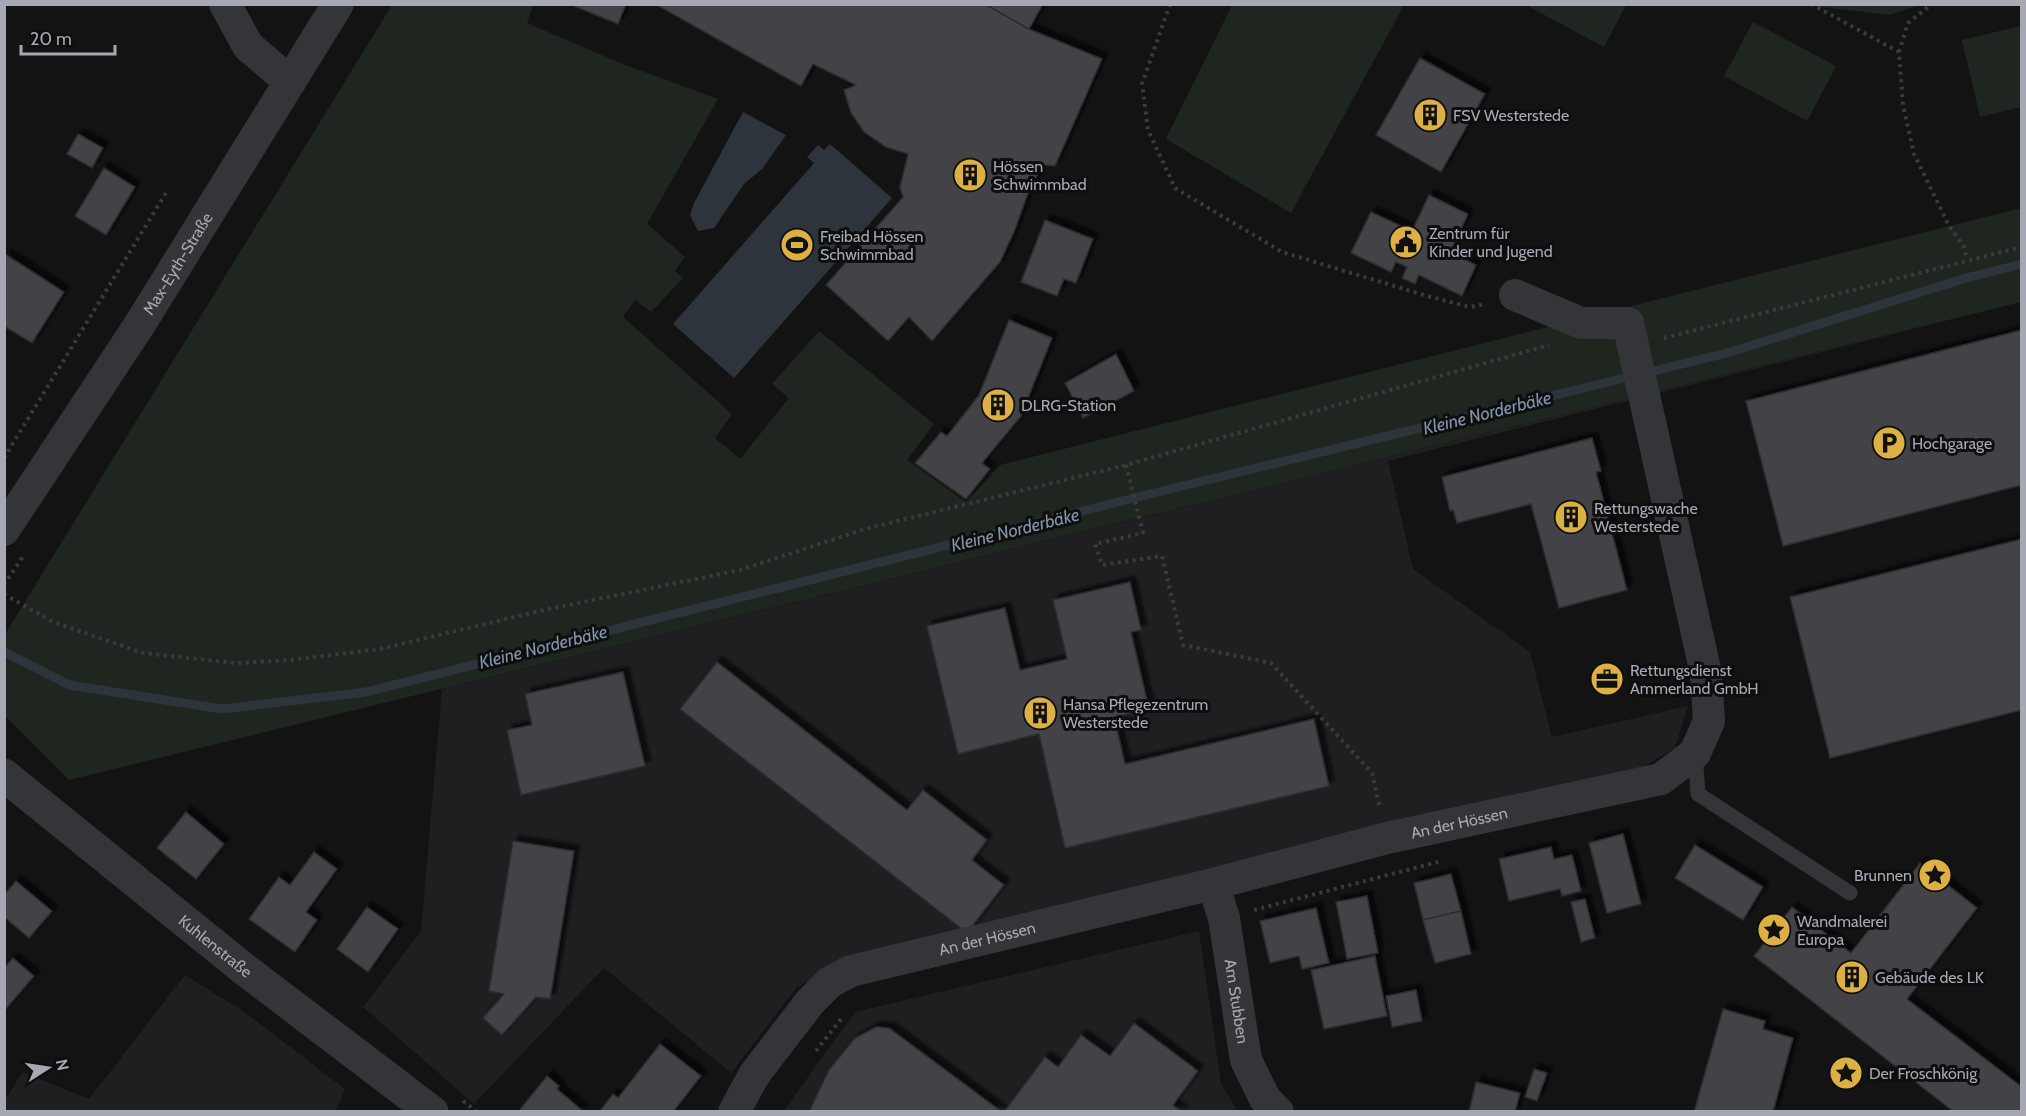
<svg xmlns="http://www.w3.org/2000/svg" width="2026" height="1116" viewBox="0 0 2026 1116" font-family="Cabin,sans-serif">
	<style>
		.built { fill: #1f1f21 }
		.green { fill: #1f2620 }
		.water { fill: #2d343b }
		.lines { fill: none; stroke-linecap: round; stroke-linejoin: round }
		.stream { stroke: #2d343b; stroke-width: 9 }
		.building { fill: #424347; stroke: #2d2d30; stroke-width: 1.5; filter: url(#shadow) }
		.path { stroke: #3a3b3f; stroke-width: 4; stroke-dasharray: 3 4.5; stroke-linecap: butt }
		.service { stroke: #343538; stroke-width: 15 }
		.minor { stroke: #343538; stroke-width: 32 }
		.tertiary { stroke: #343538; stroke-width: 33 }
		.labels { text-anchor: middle; stroke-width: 6; stroke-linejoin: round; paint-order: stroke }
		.poi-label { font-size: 16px; fill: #a6a9b3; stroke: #0e0e0f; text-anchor: start }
		.street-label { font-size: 16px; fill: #a6a9b3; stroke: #0e0e0f }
		.water-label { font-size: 18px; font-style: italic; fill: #8095aa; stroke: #0e0e0f }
	</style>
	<defs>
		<filter id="shadow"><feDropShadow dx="5.5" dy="-5.5" stdDeviation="1.5" flood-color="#0009"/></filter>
	</defs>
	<rect width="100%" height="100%" fill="#131314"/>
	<g class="built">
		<polygon points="2021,302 1388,461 1413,569 1530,652 1552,737 1688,706 1675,748 1631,774 846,962 797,987 731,1073 604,968 474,1104 363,1007 421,931 442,689"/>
		<polygon points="1199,931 1221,1084 1238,1111 783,1112 855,1012"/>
		<polygon points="185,975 243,1011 345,1089 336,1111 5,1111 5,1094 8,1096 22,1072 89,1099"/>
	</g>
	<g class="green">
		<polygon points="392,5 533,5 527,23 620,63 718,99 647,224 685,257 675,271 683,278 651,312 635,300 623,317 732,414 715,438 740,459 789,398 772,384 819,331 934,424 907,460 966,502 1000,465 2021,208 2021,302 69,780 5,716 4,636"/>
		<polygon points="1232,5 1404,5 1291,213 1166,139"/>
		<polygon points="1526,5 1626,5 1604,47"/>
		<polygon points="1805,5 1805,4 1919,5 1890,15"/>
		<polygon points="1753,22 1836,66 1807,121 1724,76"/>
		<polygon points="2021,26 2021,107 1980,117 1962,40"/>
	</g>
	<g class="water">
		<polygon points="743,112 786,135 762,169 744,184 714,228 698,231 690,215 694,203"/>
		<polygon points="830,144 892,198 734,378 673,324 814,163 807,157 818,145 824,150"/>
	</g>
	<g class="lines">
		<polyline class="stream" points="4,652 69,685 222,709 366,692 1146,495 1727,353 1966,278 2022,264"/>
	</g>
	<g class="building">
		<polygon points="569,4 626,4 618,24"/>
		<polygon points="655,4 985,4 1029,29 1102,59 1055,166 1044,165 1031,185 1014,232 1000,262 932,341 909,317 888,341 826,285 903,197 900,187 908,154 886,147 864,132 851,113 844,90 856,85 813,64 801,86"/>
		<polygon points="985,4 1043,4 1029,29"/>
		<polygon points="1420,58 1485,94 1441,172 1376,135"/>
		<polygon points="78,134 103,148 92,168 67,154"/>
		<polygon points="104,168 135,187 106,235 75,216"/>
		<polygon points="1429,195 1468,214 1450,252 1476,265 1462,296 1419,275 1415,284 1402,278 1407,267 1396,262 1391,272 1351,253 1371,212 1412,231"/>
		<polygon points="1045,220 1093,239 1076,283 1064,279 1057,296 1021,282"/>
		<polygon points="5,254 64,292 32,343 4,326"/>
		<polygon points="1009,320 1052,338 1021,416 982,463 990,469 966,499 915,463 941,432 947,436 979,395"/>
		<polygon points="2022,330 2022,485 1783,546 1746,401"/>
		<polygon points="1116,354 1134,391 1083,418 1065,383"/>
		<polygon points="1592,438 1601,471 1596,472 1627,590 1559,608 1531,504 1457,523 1453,510 1450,511 1442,477"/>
		<polygon points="2022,539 2022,710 1830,758 1790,597"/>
		<polygon points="1130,582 1141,630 1131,632 1149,709 1114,717 1125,764 1314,719 1329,786 1065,848 1039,734 958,754 927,626 1005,608 1020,670 1067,659 1053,600"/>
		<polygon points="717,662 907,810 923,790 987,840 972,860 1004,885 967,933 680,709"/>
		<polygon points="623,672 645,766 521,795 507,730 532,725 525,694"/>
		<polygon points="186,812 224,844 196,879 157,848"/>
		<polygon points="1623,834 1641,904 1607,913 1589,843"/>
		<polygon points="513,841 574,851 550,999 536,997 502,1035 483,1018 504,994 489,991"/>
		<polygon points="1695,845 1763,887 1743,920 1675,878"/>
		<polygon points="1551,847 1554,859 1572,855 1581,891 1562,896 1560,889 1509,901 1499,859"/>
		<polygon points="314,852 337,869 306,912 317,920 295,952 249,919 279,877 290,885"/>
		<polygon points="1920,863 1977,908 1907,999 2022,1087 2022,1112 1954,1112 1754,956 1792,907 1851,953"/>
		<polygon points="1451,874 1461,911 1423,920 1414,883"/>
		<polygon points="16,881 52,911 29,938 4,917 4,895"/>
		<polygon points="1367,896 1378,953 1347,959 1336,902"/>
		<polygon points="1585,899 1595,938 1581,942 1571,902"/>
		<polygon points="367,907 398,929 368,972 337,949"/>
		<polygon points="1316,908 1329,963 1302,969 1299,956 1270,963 1260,921"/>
		<polygon points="1461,911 1471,954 1435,963 1423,920"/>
		<polygon points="1375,956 1387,1016 1324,1029 1311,970"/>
		<polygon points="13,958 34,976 4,1011 4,968"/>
		<polygon points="1416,990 1422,1021 1392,1027 1386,996"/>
		<polygon points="1723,1009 1765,1021 1763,1029 1793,1038 1773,1112 1694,1112"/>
		<polygon points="1134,1023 1198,1071 1173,1105 1182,1112 1004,1112 1045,1057 1058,1067 1081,1035 1110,1056"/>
		<polygon points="876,1027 889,1028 1002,1112 809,1112 829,1070 855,1038"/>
		<polygon points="660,1044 701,1076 673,1112 599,1112 613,1094 618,1098"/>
		<polygon points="1534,1069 1547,1073 1537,1101 1525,1097"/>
		<polygon points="547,1076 559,1086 557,1089 584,1112 518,1112"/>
		<polygon points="1476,1082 1520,1093 1515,1112 1469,1112"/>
	</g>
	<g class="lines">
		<g class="path">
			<polyline points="1170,4 1142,84 1148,130 1175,188 1282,252 1427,296 1470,307 1485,304"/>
			<polyline points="1811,4 1899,52 1903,105 1914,154 1948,224 1964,247 1967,259"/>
			<polyline points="1899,52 1908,23 1932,4"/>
			<polyline points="1664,338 2022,247"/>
			<polyline points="4,458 167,191"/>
			<polyline points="1126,465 1143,533 1095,544 1102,565 1162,556 1183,645 1271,663 1372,773 1380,808"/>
			<polyline points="4,585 24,555"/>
			<polyline points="4,594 53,622 143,653 235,663 291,660 380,649 544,610 740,570 865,529 1126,465 1549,345"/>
			<polyline points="1254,910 1438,862"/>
			<polyline points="816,1051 841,1019"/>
			<polyline points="463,1101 477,1112"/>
		</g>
		<polyline class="service" points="1695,753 1698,794 1850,893"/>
		<g class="minor">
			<polyline points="225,4 248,46 290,82"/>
			<path id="s1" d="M4 530 140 324 338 4"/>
			<path id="s2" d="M1213 884 1224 918 1246 1060 1265 1099 1278 1112"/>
			<path id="s3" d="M734 1112 754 1075 810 1002 830 982 851 971 1213 884 1387 838 1661 779 1695 753 1709 721 1706 674 1628 323H1581L1515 295"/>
		</g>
		<path class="tertiary" id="s4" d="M4 775 244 969 432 1112"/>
	</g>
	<defs>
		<g id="building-disc" transform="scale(1.725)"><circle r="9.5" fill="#dcb043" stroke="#0e0e0f"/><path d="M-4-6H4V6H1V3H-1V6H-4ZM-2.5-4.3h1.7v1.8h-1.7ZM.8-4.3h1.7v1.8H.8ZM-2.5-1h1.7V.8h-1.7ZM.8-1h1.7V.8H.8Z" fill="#111"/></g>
		<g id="civic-disc" transform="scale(1.725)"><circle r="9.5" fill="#dcb043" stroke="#0e0e0f"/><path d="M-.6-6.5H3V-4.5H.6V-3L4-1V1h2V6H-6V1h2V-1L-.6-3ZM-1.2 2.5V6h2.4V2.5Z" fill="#111"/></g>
		<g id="stadium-disc" transform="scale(1.725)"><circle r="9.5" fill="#dcb043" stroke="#0e0e0f"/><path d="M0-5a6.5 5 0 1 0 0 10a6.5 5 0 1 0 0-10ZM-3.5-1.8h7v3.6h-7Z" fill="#111"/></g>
		<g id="parking-disc" transform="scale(1.725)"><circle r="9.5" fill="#dcb043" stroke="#0e0e0f"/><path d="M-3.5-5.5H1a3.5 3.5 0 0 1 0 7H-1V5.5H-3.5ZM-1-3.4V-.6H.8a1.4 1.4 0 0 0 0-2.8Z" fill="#111"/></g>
		<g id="office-disc" transform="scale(1.725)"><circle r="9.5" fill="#dcb043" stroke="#0e0e0f"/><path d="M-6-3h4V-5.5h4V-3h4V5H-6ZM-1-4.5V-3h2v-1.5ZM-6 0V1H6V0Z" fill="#111"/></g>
		<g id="sight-disc" transform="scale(1.725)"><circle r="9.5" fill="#dcb043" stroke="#0e0e0f"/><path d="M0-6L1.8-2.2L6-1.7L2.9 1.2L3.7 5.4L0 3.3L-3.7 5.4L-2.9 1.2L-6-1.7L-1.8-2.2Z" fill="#111"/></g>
	</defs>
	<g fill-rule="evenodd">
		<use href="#building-disc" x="1430" y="115"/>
		<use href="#building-disc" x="970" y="175"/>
		<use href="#civic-disc" x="1406" y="242"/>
		<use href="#stadium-disc" x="797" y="245"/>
		<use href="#building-disc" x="998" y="405"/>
		<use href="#parking-disc" x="1889" y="443"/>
		<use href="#building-disc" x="1571" y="517"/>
		<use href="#office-disc" x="1607" y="679"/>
		<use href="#building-disc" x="1040" y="713"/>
		<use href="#sight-disc" x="1935" y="875"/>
		<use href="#sight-disc" x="1774" y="930"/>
		<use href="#building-disc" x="1852" y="977"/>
		<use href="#sight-disc" x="1846" y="1073"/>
	</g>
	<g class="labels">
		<g class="poi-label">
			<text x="1453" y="121">FSV Westerstede</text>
			<text x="993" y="172">Hössen<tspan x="993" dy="18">Schwimmbad</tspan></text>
			<text x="1429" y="239">Zentrum für<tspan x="1429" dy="18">Kinder und Jugend</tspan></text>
			<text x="820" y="242">Freibad Hössen<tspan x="820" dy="18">Schwimmbad</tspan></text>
			<text x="1021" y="411">DLRG-Station</text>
			<text x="1912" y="449">Hochgarage</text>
			<text x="1594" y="514">Rettungswache<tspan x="1594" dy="18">Westerstede</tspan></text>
			<text x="1630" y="676">Rettungsdienst<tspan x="1630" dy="18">Ammerland GmbH</tspan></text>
			<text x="1063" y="710">Hansa Pflegezentrum<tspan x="1063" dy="18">Westerstede</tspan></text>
			<text x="1912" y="881" text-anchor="end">Brunnen</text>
			<text x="1797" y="927">Wandmalerei<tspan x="1797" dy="18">Europa</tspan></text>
			<text x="1875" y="983">Gebäude des LK</text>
			<text x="1869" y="1079">Der Froschkönig</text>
		</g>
		<g class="street-label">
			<text dy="6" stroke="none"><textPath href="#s1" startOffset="318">Max-Eyth-Straße</textPath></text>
			<text dy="6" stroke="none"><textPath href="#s3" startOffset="812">An der Hössen</textPath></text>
			<text dy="6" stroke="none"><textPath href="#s3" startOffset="326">An der Hössen</textPath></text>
			<text dy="6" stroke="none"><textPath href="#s4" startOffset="272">Kuhlenstraße</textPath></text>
			<text dy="6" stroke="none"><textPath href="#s2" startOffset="120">Am Stubben</textPath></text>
		</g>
		<g class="water-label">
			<text transform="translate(1487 413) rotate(-14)" y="6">Kleine Norderbäke</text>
			<text transform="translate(1015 530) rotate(-14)" y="6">Kleine Norderbäke</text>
			<text transform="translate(543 647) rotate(-14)" y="6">Kleine Norderbäke</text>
		</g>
	</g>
	<rect width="2026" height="1116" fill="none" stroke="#a6a9b3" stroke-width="12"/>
	<g transform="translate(48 1068) rotate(78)" stroke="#0e0e0f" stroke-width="4.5" paint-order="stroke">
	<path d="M0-4.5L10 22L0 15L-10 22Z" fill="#a6a9b3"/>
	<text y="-9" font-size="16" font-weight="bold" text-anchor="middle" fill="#a6a9b3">N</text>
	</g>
	<path d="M21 45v9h94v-9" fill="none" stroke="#a6a9b3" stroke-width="3"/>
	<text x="30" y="45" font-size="18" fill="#a6a9b3" stroke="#0e0e0f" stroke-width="4.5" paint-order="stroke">20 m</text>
</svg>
